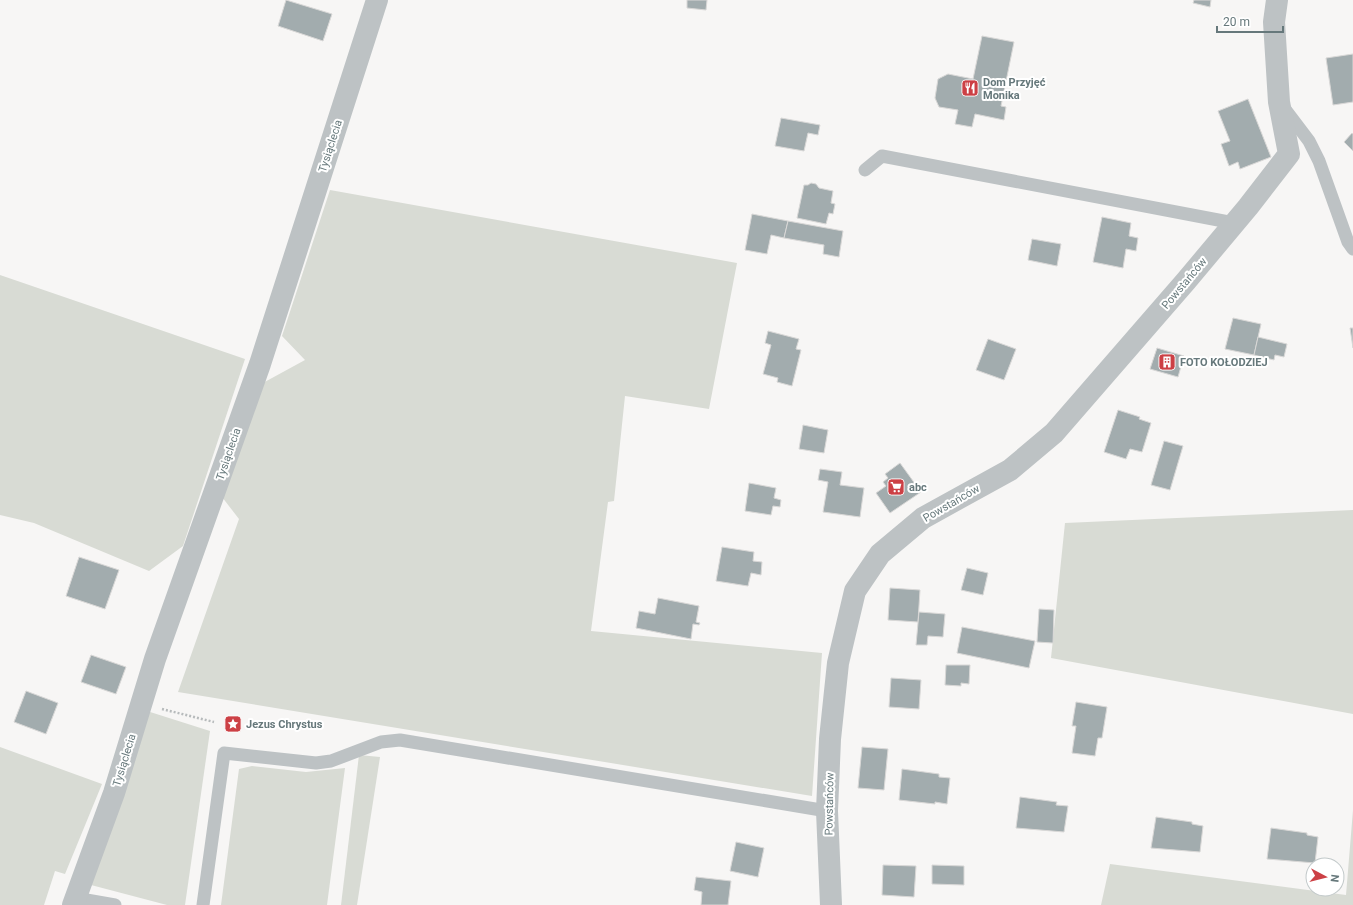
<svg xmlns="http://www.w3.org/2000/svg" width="1353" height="905" viewBox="0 0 1353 905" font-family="Roboto,sans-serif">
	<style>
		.green { fill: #d8dbd4 }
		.building { fill: #a2acae; stroke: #d9d8d7 }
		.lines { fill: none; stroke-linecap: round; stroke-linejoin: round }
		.path { stroke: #b7bbbc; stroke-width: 2.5; stroke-dasharray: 2 2; stroke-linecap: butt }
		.service { stroke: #bdc2c4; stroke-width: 13 }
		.minor { stroke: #bdc2c4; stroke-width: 22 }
		.labels { text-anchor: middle; stroke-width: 4; stroke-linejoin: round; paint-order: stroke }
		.poi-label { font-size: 11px; font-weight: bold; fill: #66787b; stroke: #fff; text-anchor: start }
		.street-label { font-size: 11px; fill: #66787b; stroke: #fff }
	</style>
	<rect width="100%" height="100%" fill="#f7f6f5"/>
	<g class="green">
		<polygon points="330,190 737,263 709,409 625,396 614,501 608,502 591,631 822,653 812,796 178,692 239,519 222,497 261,384 305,360 282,336"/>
		<polygon points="0,275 245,359 183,546 149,571 34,523 0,515"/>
		<polygon points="1353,510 1353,714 1051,658 1065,523"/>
		<polygon points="147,711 210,731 185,905 167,905 91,885"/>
		<polygon points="0,747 102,784 65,874 55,871 44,905 0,905"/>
		<polygon points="359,755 380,757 357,905 341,905"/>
		<polygon points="252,766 306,772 345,768 327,905 221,905 239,769"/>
		<polygon points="1353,810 1353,905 1101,905 1110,864 1346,895"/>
	</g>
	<g class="building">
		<polygon points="286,0 332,14 323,41 278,26"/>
		<polygon points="687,0 707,0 706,10 687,8"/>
		<polygon points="1194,0 1211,0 1210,7 1193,3"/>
		<polygon points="982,36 1014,42 1001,106 1006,107 1004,120 975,114 972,127 955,124 958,110 939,107 935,98 938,79 948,74 973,79"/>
		<polygon points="1353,54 1353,102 1333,105 1326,58"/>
		<polygon points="1248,99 1271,157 1240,169 1238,162 1229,166 1221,144 1230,141 1218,111"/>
		<polygon points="781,118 820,125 818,135 808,133 804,151 775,146"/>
		<polygon points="1352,133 1353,134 1353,151 1344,142"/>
		<polygon points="811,183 816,184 819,188 833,191 831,203 835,204 833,214 829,213 826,224 797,218 804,185 808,185"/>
		<polygon points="752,214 788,221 784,238 771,235 767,254 745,250"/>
		<polygon points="1102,217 1131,223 1129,236 1138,238 1136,251 1126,249 1123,268 1093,262"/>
		<polygon points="788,221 843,231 839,257 823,254 824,245 784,238"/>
		<polygon points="1032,239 1061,244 1057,266 1028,260"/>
		<polygon points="1233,318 1261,324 1254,355 1225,349"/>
		<polygon points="1350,328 1353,328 1353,348"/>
		<polygon points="768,331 799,339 796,349 801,350 792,386 777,382 778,378 763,374 771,345 765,343"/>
		<polygon points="1258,337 1287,344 1284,357 1275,355 1274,360 1254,355"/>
		<polygon points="988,339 1016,349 1004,380 976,370"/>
		<polygon points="1157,348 1184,356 1178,377 1150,369"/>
		<polygon points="1118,410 1140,417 1139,419 1151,423 1142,452 1130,449 1126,459 1104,452"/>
		<polygon points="803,425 828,430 824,453 799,449"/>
		<polygon points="1164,441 1183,446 1170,490 1151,485"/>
		<polygon points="900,463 921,492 890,513 876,493 886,486 883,482 888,478 885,474"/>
		<polygon points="820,469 842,472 840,485 864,488 860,517 823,512 828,482 818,480"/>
		<polygon points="749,483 776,488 774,498 781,500 780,507 773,506 771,515 745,511"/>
		<polygon points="722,547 754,552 753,561 762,562 761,575 751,573 748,586 716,581"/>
		<polygon points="79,557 119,570 105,609 66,596"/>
		<polygon points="967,568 988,573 983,595 961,590"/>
		<polygon points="890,588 920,590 918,622 888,620"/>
		<polygon points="658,598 699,606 696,622 700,623 699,625 693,624 691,639 636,628 639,611 655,614"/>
		<polygon points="1039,609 1054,610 1053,643 1037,642"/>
		<polygon points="919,612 945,614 943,637 928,636 927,645 916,645"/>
		<polygon points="962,627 1035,641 1029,668 957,653"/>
		<polygon points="91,655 126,667 116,694 81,682"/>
		<polygon points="946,665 970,665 969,684 961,683 961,686 945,685"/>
		<polygon points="891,678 921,680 919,709 889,707"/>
		<polygon points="26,691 58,703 46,734 14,722"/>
		<polygon points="1076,702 1107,707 1102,738 1098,738 1095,756 1072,753 1076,726 1072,726"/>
		<polygon points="862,747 888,749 884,790 858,788"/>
		<polygon points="902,769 939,774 939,777 950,778 947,804 935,802 935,804 899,800"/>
		<polygon points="1020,797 1057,802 1056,805 1068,806 1064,832 1016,828"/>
		<polygon points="1156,817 1192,822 1192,824 1203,826 1200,852 1151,848"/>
		<polygon points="1271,828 1307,833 1307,835 1318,837 1315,863 1267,859"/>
		<polygon points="736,842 764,848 758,877 730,871"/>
		<polygon points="883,865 916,866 914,897 882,895"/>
		<polygon points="932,865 964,866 964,885 932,884"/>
		<polygon points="696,877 731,881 728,905 701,905 702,892 694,890"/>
	</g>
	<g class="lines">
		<polyline class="path" points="162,709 214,722"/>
		<g class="service">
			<polyline points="1284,108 1309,141 1319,161 1348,242 1353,249"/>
			<polyline points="865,170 882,156 1234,223"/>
			<polyline points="75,898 115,905"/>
			<polyline points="203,905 224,753 316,763 331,761 381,742 400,740 827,811"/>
		</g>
		<g class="minor">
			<polyline points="73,905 114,793 155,659 260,364 377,0"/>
			<polyline points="831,905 827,811 830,739 838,663 855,591 880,554 923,518 1010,470 1054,433 1186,281 1248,207 1289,154 1279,102 1274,22 1277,0"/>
		</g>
	</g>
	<defs>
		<g id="restaurant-square" transform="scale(0.9)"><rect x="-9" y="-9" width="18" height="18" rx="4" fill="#cc4045" stroke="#fff"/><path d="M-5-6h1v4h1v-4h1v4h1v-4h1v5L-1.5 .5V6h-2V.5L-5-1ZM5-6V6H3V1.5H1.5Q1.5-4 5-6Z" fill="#fff"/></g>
		<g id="building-square" transform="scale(0.9)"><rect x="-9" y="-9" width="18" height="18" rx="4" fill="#cc4045" stroke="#fff"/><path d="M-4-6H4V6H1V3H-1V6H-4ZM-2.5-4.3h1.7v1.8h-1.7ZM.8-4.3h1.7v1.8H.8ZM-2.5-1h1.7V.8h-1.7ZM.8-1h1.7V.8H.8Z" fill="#fff"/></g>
		<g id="supermarket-square" transform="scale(0.9)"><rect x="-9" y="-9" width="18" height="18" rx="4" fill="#cc4045" stroke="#fff"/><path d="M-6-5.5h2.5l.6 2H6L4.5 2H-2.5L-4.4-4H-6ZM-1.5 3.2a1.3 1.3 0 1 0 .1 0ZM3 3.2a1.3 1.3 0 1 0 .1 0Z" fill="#fff"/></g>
		<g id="sight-square" transform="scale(0.9)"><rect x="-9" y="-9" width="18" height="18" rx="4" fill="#cc4045" stroke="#fff"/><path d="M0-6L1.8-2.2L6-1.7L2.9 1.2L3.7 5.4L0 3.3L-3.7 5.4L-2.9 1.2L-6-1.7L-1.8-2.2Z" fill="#fff"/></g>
	</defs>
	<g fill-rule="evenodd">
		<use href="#restaurant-square" x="970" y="88"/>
		<use href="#building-square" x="1167" y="362"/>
		<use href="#supermarket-square" x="896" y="487"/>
		<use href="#sight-square" x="233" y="724"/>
	</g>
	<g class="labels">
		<g class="poi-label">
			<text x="983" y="86">Dom Przyjęć<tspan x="983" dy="13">Monika</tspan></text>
			<text x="1180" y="366">FOTO KOŁODZIEJ</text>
			<text x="909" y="491">abc</text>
			<text x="246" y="728">Jezus Chrystus</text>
		</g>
		<g class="street-label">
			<text transform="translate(330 146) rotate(-72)" y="4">Tysiąclecia</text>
			<text transform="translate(1184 283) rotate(-50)" y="4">Powstańców</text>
			<text transform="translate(228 454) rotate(-71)" y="4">Tysiąclecia</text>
			<text transform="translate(951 503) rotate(-30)" y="4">Powstańców</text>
			<text transform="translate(124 760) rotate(-73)" y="4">Tysiąclecia</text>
			<text transform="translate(829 804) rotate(-89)" y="4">Powstańców</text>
		</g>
	</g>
	<g transform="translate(1325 877) rotate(97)"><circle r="19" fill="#ffffff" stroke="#c2c9ca"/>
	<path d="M0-3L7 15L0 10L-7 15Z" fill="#cc4045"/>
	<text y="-6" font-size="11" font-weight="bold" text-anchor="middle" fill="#66787b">N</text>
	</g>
	<path d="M1217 26v6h66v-6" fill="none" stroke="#66787b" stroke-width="2"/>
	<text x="1223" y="26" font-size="12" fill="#66787b" stroke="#ffffff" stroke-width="3" paint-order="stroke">20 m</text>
</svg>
